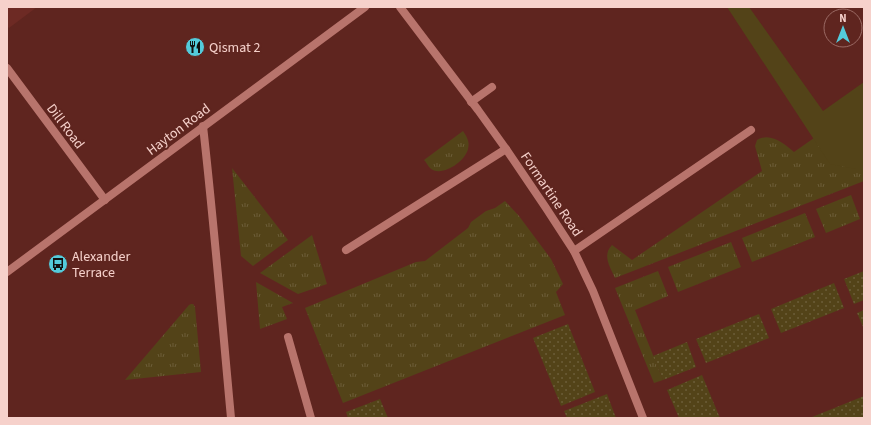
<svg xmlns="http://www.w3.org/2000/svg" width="871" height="425" viewBox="0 0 871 425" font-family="'Source Sans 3',sans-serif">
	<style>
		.built { fill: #6d2a24 }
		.grass { fill: url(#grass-tufts) }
		.park { fill: #534318 }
		.garden { fill: url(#garden-dots) }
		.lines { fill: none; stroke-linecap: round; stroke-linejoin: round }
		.service { stroke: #b8746c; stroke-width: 8 }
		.minor { stroke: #b8746c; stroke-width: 8 }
		.tertiary { stroke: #b8746c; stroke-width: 8 }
		.labels { text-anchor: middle; stroke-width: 4; stroke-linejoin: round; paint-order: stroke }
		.poi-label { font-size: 14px; fill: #f6d1cb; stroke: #5f251f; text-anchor: start }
		.street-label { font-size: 14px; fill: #f6d1cb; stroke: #5f251f }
	</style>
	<defs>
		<pattern id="grass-tufts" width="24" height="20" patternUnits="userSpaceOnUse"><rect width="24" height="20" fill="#534318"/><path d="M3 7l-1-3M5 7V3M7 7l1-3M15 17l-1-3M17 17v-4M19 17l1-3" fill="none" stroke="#6c5d38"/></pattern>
		<pattern id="garden-dots" width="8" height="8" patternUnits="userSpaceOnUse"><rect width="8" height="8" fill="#534318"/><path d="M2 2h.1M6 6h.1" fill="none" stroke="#6c5d38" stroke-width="1.8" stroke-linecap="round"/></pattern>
	</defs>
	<rect width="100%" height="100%" fill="#5f251f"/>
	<polygon class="built" points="7,7 37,7 9,28 7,26"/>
	<g class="grass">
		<path d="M864 103V181L615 278C610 267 602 255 612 245L632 260 762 171 755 146 757 140C771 132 784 144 794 152Z"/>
		<path d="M463 131C467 137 470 142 468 149 465 162 441 178 430 168 428 166 426 162 424 160Z"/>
		<polygon points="232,168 288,240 253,266 241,256"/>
		<polygon points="851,195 860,219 826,233 816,209"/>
		<polygon points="505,201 519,216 551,259 563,284 556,292 565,315 343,403 305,308 416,262 425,261 468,228 471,222 486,211 495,208"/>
		<polygon points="805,213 815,237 752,262 742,238"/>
		<polygon points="312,235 327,284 298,294 260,273"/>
		<polygon points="731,242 741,267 678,292 668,267"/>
		<polygon points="658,271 668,296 635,310 663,380 654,383 615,288"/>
		<polygon points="256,282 293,303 282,307 287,319 260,329"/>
		<polygon points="191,304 193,304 195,307 201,372 125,380 189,305"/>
	</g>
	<polygon class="park" points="727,7 749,7 823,111 864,82 864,165 856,169 830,164"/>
	<g class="garden">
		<polygon points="864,271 864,300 854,304 844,279"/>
		<polygon points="834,283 844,308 781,333 771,309"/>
		<polygon points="864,310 864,329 857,313"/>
		<polygon points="759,314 769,338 706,363 696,339"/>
		<polygon points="568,324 595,392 561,406 533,338"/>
		<polygon points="687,342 696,367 663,380 653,356"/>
		<polygon points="702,375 720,418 679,418 667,390"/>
		<polygon points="607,394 616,418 567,418 564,411"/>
		<polygon points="864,396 864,418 812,418 812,417"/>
		<polygon points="380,399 388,418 348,418 346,412"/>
	</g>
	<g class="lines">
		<g class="service">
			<polyline points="346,250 506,149"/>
			<polyline points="574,251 751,130"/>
			<polyline points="288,337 311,418"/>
		</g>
		<g class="minor">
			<polyline points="400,7 478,110 506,149 546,208 574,251 593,291 643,418"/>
			<polyline points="7,68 105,200"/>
			<polyline points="471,102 492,87"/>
			<path d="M203 126C214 223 222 321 231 418"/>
		</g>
		<polyline class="tertiary" points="7,272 365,7"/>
	</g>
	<defs>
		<g id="restaurant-disc" transform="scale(1)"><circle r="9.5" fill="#53cbdb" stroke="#5f251f"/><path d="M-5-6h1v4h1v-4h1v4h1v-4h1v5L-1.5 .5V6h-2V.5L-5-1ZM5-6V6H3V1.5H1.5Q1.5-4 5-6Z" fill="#111"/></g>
		<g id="bus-disc" transform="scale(1)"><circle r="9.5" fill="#53cbdb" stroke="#5f251f"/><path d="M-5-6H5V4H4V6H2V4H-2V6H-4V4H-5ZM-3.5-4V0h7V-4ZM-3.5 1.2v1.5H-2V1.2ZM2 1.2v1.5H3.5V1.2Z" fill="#111"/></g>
	</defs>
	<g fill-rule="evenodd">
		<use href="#restaurant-disc" x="195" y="47"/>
		<use href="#bus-disc" x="58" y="264"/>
	</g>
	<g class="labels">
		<g class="poi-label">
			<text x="209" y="52">Qismat 2</text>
			<text x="72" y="261">Alexander<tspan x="72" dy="16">Terrace</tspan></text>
		</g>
		<g class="street-label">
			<text transform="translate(66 126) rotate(53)" y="5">Dill Road</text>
			<text transform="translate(178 129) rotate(-37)" y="5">Hayton Road</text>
			<text transform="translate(552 194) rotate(56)" y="5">Formartine Road</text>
		</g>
	</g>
	<rect width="871" height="425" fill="none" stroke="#f6d1cb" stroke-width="16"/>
	<g transform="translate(843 28)"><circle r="19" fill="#5f251f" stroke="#9b6a64"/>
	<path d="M0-3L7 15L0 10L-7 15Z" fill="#53cbdb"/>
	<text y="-6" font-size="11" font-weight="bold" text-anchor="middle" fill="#f6d1cb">N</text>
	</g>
</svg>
